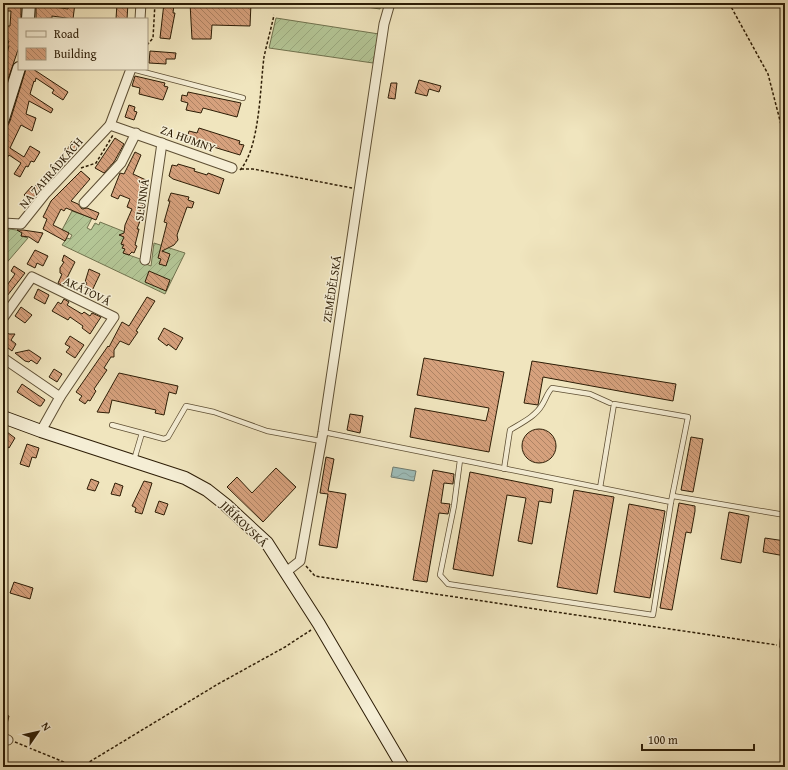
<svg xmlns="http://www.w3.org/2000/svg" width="788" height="770" viewBox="0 0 788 770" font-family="'Gentium Book Plus',serif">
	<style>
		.cemetery { fill: url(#cemetery-stones); stroke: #70724e }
		.garden { fill: url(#garden-furrows); stroke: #70724e }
		.water { fill: url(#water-waves); stroke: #707d72 }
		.building { fill: url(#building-back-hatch); stroke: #2d1d06 }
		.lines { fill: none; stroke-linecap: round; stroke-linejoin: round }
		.lane-casing { stroke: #5e4f34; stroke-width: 6 }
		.street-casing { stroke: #5e4f34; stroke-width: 11 }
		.secondary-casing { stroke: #2d1d06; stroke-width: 14 }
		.path { stroke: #2d1d06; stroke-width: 1.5; stroke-dasharray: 3 2; stroke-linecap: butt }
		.lane { stroke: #f5eed5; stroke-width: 4.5 }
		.street { stroke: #f5eed5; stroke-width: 9 }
		.secondary { stroke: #f5eed5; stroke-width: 12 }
		.labels { text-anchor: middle; stroke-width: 3; stroke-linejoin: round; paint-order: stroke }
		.street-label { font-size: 12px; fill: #2d1d06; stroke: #f5eed5 }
	</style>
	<defs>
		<pattern id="cemetery-stones" width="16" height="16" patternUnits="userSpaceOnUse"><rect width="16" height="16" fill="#b4c696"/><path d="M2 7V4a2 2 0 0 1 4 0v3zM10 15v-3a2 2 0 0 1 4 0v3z" fill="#9baa80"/></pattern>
		<pattern id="garden-furrows" width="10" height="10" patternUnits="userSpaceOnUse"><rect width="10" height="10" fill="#b4c696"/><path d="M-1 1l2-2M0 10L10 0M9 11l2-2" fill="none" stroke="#9baa80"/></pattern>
		<pattern id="water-waves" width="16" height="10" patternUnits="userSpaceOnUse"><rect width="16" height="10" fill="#9dbdba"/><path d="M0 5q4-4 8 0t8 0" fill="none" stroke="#88a29e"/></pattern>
		<pattern id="building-back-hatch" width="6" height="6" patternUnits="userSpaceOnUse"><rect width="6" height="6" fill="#d6a17d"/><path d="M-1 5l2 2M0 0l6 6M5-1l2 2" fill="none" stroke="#ae8364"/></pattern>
	</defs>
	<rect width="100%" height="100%" fill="#f0e5be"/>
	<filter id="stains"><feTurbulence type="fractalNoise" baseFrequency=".005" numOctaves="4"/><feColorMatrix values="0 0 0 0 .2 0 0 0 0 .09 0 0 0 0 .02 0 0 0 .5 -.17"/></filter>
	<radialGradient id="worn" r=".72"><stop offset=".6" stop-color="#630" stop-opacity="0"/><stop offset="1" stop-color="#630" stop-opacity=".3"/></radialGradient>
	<polygon class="cemetery" points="341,3 381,3 380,9"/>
	<g class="garden">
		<polygon points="276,18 379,34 373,63 269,48"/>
		<polygon points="72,211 92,218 87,228 91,230 95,223 99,225 100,222 125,232 122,236 125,237 121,244 125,249 123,253 146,261 146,264 151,266 154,243 185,253 165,294 62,245 67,238 70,239 72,235 62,230"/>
		<polygon points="3,228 23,231 21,236 28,238 3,267"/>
	</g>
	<polygon class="water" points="393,467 416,471 414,481 391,477"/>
	<g class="building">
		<polygon points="5,3 21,3 21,19 19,19 19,47 3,94 3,66 9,46 7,46 9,41 4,40 5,26 10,26 11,11 4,11"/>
		<polygon points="36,3 49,3 48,6 68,9 68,3 75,3 73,19 52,16 52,18 36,19"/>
		<polygon points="117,3 128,3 127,19 116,19"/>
		<polygon points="164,3 174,4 173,13 175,13 170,39 160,38"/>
		<polygon points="190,3 251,3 250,26 212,25 211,39 192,39"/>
		<polygon points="150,51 176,53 175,59 166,59 166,64 149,63"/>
		<polygon points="26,69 33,69 68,92 63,100 52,93 54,90 36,78 35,82 34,81 30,94 53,109 51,113 29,101 26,114 36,118 32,131 21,125 10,148 24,157 30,146 40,152 34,162 31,161 28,167 26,166 20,177 14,174 21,163 9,155 3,164 3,135 10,121"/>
		<polygon points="135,76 165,83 164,86 168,87 163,100 139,94 140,88 132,86"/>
		<polygon points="419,80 441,86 439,92 429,89 427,96 415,93"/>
		<polygon points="391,83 397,83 395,99 388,98"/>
		<polygon points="188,92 241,103 237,117 203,108 201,113 186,110 188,103 181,101 182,95 187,96"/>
		<polygon points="129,105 135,107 134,111 137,112 134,120 125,117"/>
		<polygon points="199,128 240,141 239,144 244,145 240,155 187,139 189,131 197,133"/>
		<polygon points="115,138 124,144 114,162 104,173 95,168"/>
		<polygon points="72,141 78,145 74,153 67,150"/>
		<polygon points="135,152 141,155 133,174 146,180 143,188 145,188 142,196 144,196 141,204 143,204 138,216 140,217 139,220 140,221 137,229 139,229 135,245 137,246 134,253 132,252 129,255 123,253 125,249 122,248 124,245 121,244 124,237 119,235 124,233 125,225 132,209 127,207 130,199 120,195 118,199 111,196 120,173 124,174"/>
		<polygon points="59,160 64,165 56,174 51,169"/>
		<polygon points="178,164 195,169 194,171 207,175 208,173 224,179 219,194 173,179 169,176 172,165 177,166"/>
		<polygon points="81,171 90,179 71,201 78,204 82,209 87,208 99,213 96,220 66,208 64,211 61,209 53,225 69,233 65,241 43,229 47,219 43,217 51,201"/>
		<polygon points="37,184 42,188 31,200 24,195 32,186 34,188"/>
		<polygon points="171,193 189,197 188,200 194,202 192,208 187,207 177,235 178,240 174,245 162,251 170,254 166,266 159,264 161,259 158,258 167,223 164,222 170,201 168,201"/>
		<polygon points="17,230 23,230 43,233 38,243 29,237 21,236 22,233"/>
		<polygon points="35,250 48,256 43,266 37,263 35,268 27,264"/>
		<polygon points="64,255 75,262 63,286 58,283 62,274 60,273 60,268 64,262 62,261"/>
		<polygon points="14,266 25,273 7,296 3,291 15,274 11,271"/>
		<polygon points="89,269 100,274 90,295 85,292 87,287 85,286 87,283 85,282"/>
		<polygon points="149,271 170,280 166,291 145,282"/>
		<polygon points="38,289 49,295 45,304 34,298"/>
		<polygon points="147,297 155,301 136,331 138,332 129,345 120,341 114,350 114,357 111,357 104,368 107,370 94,389 96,391 90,401 88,400 85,404 79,400 82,396 76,392 108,346 109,347 122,322 129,326"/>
		<polygon points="64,299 69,302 67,305 82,314 84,312 90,316 92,313 101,317 90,334 82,328 83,326 70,317 68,320 52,311 58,302 61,304"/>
		<polygon points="21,307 32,315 25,323 15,316"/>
		<polygon points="164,328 183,338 176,350 168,344 167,346 158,339"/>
		<polygon points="3,330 9,334 15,334 11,340 16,344 12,351 3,344"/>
		<polygon points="70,336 84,345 75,358 66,352 70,347 65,344"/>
		<polygon points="29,350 41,358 37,364 31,360 29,362 25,361 15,353"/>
		<polygon points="424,358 504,372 489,452 410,437 415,408 486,421 489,408 417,395"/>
		<polygon points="532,361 676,384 673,401 543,377 538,405 524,403"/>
		<polygon points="54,369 62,374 57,382 49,377"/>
		<polygon points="119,373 178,386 176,394 169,392 164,415 155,413 156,410 112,400 109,413 97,412"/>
		<polygon points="22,384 45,400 41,406 39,406 17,392"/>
		<polygon points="350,414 363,416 360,433 347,430"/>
		<circle cx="539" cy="446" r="17"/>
		<polygon points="7,432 15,438 9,448 3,444 3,438"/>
		<polygon points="691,437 703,439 693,492 681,490"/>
		<polygon points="27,444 39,448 36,458 32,457 29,467 20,464"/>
		<polygon points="326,457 334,459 328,491 346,494 337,548 319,545 328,494 320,493"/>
		<polygon points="276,468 296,487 263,522 227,487 237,477 252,493"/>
		<polygon points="433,470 454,474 453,484 444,483 441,503 450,504 448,514 439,513 427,582 413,580"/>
		<polygon points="470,472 553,489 551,503 539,501 532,544 518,541 526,498 507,495 493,576 453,569"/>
		<polygon points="91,479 99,482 95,491 87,489"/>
		<polygon points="144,481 152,483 142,514 135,512 136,508 132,506"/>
		<polygon points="115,483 123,486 120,496 111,494"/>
		<polygon points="574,490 614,497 597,594 557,587"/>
		<polygon points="159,501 168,504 164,515 155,512"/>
		<polygon points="679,503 695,506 695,511 691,533 686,532 672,610 660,608"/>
		<polygon points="629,504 665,511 650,598 614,592"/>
		<polygon points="729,512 749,516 741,563 721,559"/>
		<polygon points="765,538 785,541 785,556 763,552"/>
		<polygon points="14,582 33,588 30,599 10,593"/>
		<polygon points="3,714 9,716 5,732 3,731"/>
	</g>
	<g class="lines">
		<g class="lane-casing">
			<g id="lane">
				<polyline points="132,69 243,98"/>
				<polyline points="112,425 142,433"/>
				<path d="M323 432C439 456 555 479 671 502L653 615 448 584 440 575 454 506 460 460"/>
				<polyline points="134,460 142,433 164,439 168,437 186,406 214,412 267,431 321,441"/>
				<path d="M504 469 510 430C521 423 535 417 542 405 546 399 547 393 552 388L590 394 610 403"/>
				<polyline points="600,488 614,404 688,417 671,502"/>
				<polyline points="673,496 785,515"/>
				<polyline points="782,646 785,620"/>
			</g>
		</g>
		<g class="street-casing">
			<g id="street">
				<polyline points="140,19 141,3"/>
				<polyline points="110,125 232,168"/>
				<polyline points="84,203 121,163 136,133"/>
				<polyline points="3,223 21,224 45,194 110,125 131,69"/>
				<polyline points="145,260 162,143"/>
				<polyline points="3,318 32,277 114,317 60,397 41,431"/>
				<polyline points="3,358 60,397"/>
				<polyline points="286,572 300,561 323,432 384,24 390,3"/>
				<polyline points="3,738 8,740"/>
			</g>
		</g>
		<g class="secondary-casing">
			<g id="secondary">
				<polyline points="28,19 29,3"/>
				<polyline points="3,119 19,68"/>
				<polyline points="3,417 41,431 185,478 207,490 226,505 267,543 319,624 403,767"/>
			</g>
		</g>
		<g class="path">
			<polyline points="353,3 378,7 379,3"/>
			<polyline points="729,3 768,74 785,140"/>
			<polyline points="147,45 153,38 155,3"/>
			<polyline points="81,168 96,163 113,135"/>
			<polyline points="241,169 253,169 352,188"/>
			<path d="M240 170C260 148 260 87 264 57 267 43 271 29 274 15"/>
			<polyline points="306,566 315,576 777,645"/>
			<polyline points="15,742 76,767"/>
			<polyline points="81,767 218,684 285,647 311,630"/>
		</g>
		<use href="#lane" class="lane"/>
		<use href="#street" class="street"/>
		<use href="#secondary" class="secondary"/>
	</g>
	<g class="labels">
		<g class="street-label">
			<text transform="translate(188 139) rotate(20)" y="4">ZA HUMNY</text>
			<text transform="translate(51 173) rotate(-49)" y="4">NA ZAHRÁDKÁCH</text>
			<text transform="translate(142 200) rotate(-82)" y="4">SLUNNÁ</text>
			<text transform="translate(332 289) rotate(-81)" y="4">ZEMĚDĚLSKÁ</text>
			<text transform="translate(87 291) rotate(26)" y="4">AKÁTOVÁ</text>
			<text transform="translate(244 524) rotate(44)" y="4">JIŘÍKOVSKÁ</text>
		</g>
	</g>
	<rect width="788" height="770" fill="none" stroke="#f0e5be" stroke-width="16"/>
	<rect x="4" y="4" width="780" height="762" fill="none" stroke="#2d1d06" stroke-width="2"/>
	<rect x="8" y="8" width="772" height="754" fill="none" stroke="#2d1d06"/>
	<rect x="18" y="18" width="130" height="52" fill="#f5eed5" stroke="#a59a82"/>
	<rect x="26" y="31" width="20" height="6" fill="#f5eed5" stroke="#a59a82"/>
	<text x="54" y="38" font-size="12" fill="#2d1d06">Road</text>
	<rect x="26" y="48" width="20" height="12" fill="url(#building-back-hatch)" stroke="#a59a82"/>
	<text x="54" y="58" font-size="12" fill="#2d1d06">Building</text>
	<g transform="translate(38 732) rotate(56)" stroke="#f5eed5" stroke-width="3" paint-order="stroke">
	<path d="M0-3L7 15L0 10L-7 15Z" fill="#2d1d06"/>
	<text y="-6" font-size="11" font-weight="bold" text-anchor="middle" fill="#2d1d06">N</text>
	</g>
	<path d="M642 744v6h112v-6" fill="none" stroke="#2d1d06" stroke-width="2"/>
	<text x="648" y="744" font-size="12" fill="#2d1d06" stroke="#f5eed5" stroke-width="3" paint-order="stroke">100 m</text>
	<rect width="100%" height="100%" filter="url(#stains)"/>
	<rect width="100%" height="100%" fill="url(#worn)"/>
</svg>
